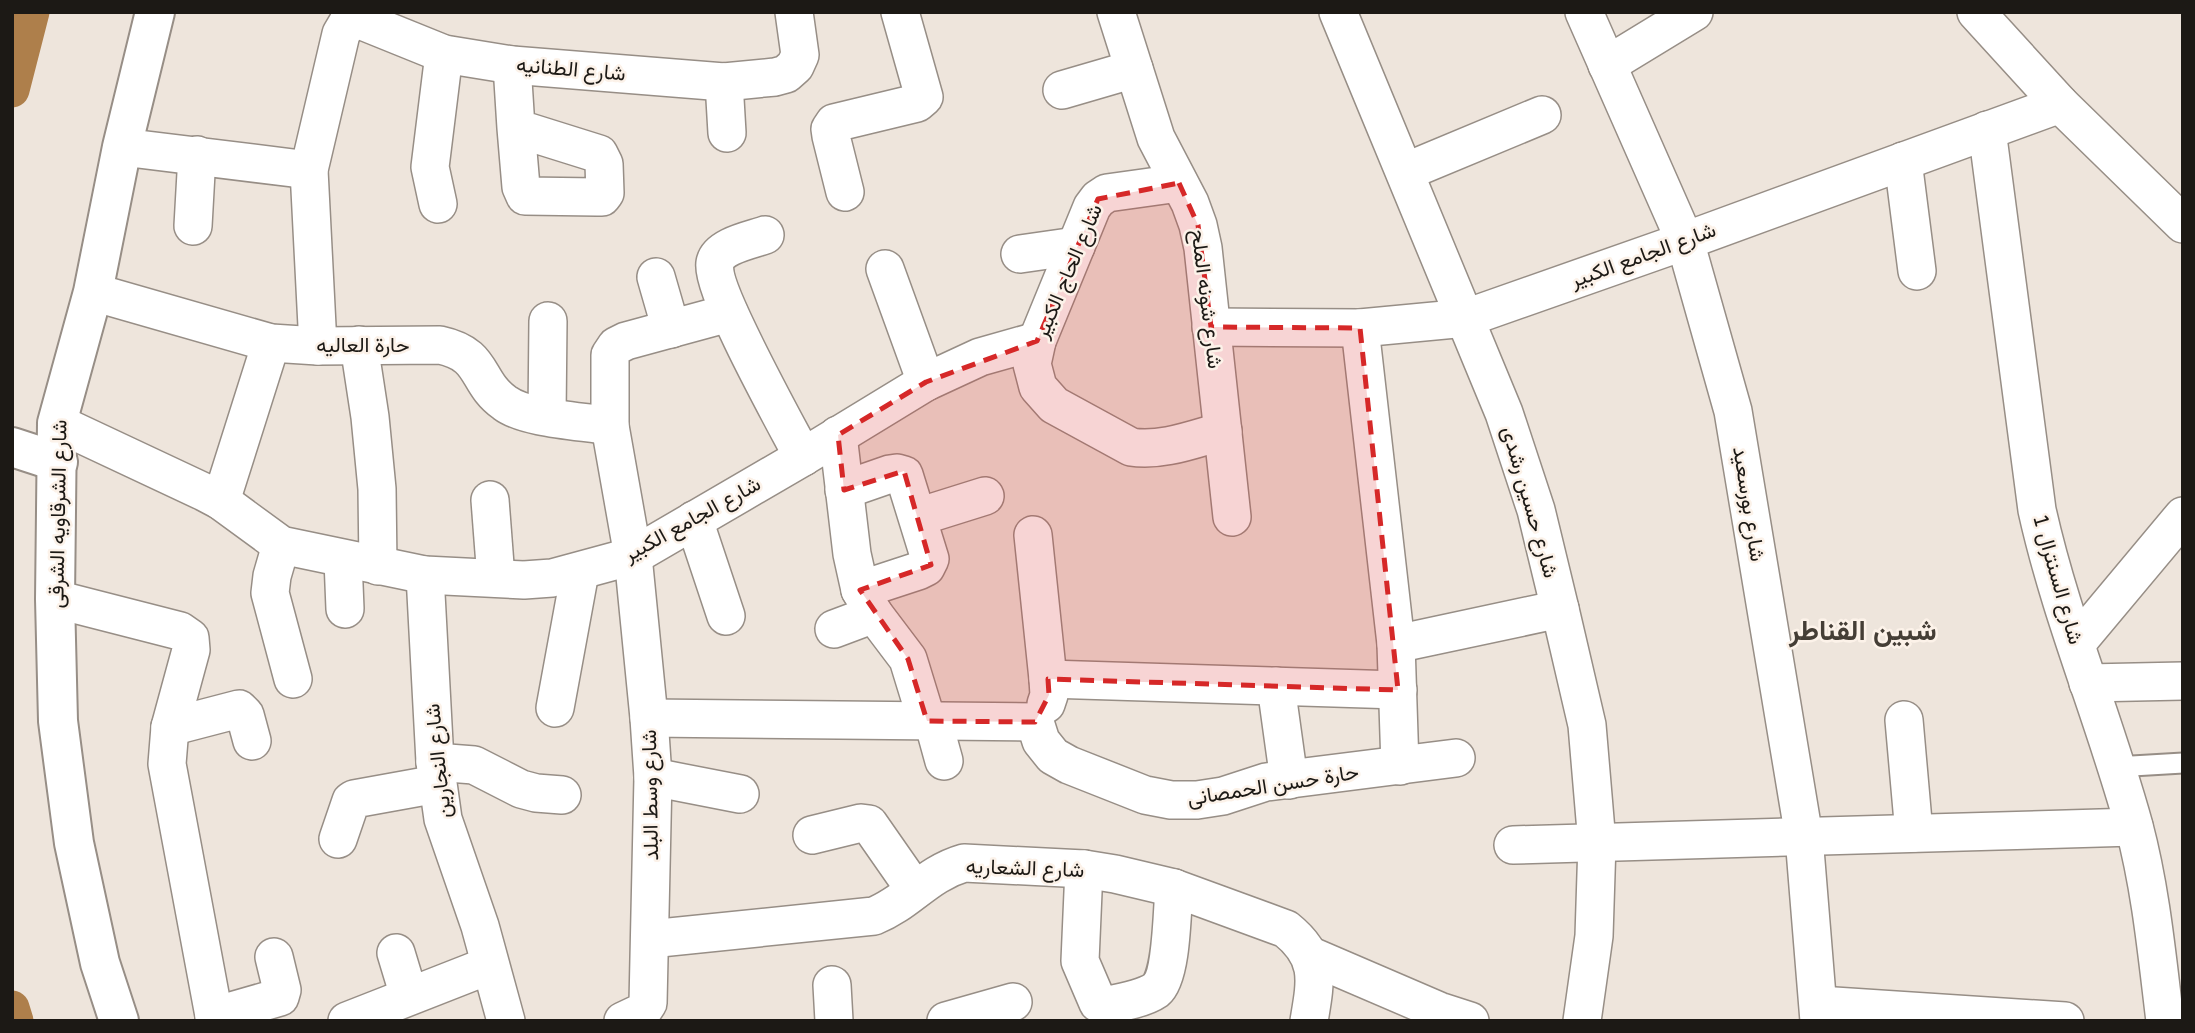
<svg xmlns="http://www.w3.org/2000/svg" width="2195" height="1033" viewBox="0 0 2195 1033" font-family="'Varela Round',Vazirmatn,sans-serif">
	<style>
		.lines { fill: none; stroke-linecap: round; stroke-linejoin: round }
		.canal { stroke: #ae7f4b; stroke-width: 35 }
		.lane-casing { stroke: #978e86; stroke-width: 23 }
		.street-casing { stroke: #978e86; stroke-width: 40 }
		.secondary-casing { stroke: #978e86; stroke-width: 42 }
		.lane { stroke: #fff; stroke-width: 19 }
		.street { stroke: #fff; stroke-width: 37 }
		.secondary { stroke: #fff; stroke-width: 38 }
		.marked { fill: #d62828; fill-opacity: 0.2; stroke: #d62828; stroke-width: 5; stroke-dasharray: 14 9; stroke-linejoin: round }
		.labels { text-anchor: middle; stroke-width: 5; stroke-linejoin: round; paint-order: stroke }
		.street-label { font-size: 21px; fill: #1c1915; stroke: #fcf2e9 }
		.district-label { font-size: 28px; font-weight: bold; fill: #453e36; stroke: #fcf2e9 }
	</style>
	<rect width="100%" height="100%" fill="#eee5dc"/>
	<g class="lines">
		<g class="canal">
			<polyline points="12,90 32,12"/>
			<polyline points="12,1008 16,1021"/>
		</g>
		<g class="lane-casing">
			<polyline id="lane" points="2115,767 2183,763"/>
		</g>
		<g class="street-casing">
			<g id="street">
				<polyline points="1116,12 1156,138 1190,203 1198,225 1203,248 1232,517"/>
				<polyline points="1338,12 1504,413 1536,510 1560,609 1587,725 1597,843 1594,936 1582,1021"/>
				<polyline points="1584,12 1685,241 1733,411 1804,837 1819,1021"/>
				<polyline points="1976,12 2060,104 2183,224"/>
				<polyline points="350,16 444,54 512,65 724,82 775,77 786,74 795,66 800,55 794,12"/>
				<polyline points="512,65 516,128 599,154 604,164 605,193 602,197 597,197 525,196 521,187 516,128"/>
				<polyline points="1607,65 1694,12"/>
				<polyline points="724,82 727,133"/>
				<polyline points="1062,90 1134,69"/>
				<path d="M1987 130 2037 510C2061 618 2105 720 2134 826 2151 890 2157 956 2165 1021"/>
				<polyline points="122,147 309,170"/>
				<polyline points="1903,161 1917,271"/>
				<polyline points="1405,172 1542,115"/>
				<path d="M1179 183 1107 193 1098 199 1092 207 1037 341 1032 364 1038 387 1054 405 1131 447C1161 452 1194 439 1223 431"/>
				<polyline points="845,192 831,136 830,129 834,123 917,103 924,97 900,12"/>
				<polyline points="438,204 430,167 444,54"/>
				<polyline points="193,226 197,155"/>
				<path d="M765 235C751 240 718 246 715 263 710 289 787 426 803 457"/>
				<polyline points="1020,254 1076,246"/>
				<polyline points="885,269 926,382"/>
				<polyline points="656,277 671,329"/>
				<path d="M93 292 271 343 318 346 440 345C486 355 474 381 505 403 526 419 582 421 610 426"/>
				<polyline points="1211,327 1360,328 1466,318 1685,241 2060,104"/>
				<polyline points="1360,328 1396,644 1400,766"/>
				<polyline points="359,345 370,417 377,489 378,566"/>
				<polyline points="318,346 309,170 341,34 354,12"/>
				<polyline points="547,416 548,321"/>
				<polyline points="57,423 204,492 221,501 281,545 425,575 524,580 552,578 633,556 803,457 926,382 980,357 1037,341"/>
				<polyline points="838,435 852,554 860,590 874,614 908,659 927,721"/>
				<polyline points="844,490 890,474 897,473 904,475 930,559 926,567 918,571 860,590"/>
				<polyline points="490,500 496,578"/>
				<polyline points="221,501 271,343"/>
				<polyline points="918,517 985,496"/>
				<polyline points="694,520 726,616"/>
				<polyline points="1033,535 1048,679 1049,695 1046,704"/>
				<polyline points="281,545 272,576 270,593 293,679"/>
				<polyline points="343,560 345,609"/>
				<polyline points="425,575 435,762 443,819 480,926 506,1021"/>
				<polyline points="55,599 180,631 190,638 191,650 170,727 167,764 215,1021"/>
				<polyline points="834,629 874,614"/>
				<polyline points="1396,644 1560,609"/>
				<polyline points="2076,644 2183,516"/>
				<polyline points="1048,679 1398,690"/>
				<polyline points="2088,683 2183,681"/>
				<polyline points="1276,686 1289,780"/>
				<polyline points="555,708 580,572"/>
				<polyline points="649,718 1035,722"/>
				<polyline points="1904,720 1914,833"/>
				<polyline points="933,721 944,761"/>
				<polyline points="1035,722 1041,741 1053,756 1069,765 1145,795 1171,800 1197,800 1223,796 1266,782 1456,758"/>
				<polyline points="170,727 239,709 245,715 252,741"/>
				<polyline points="435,762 474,765 521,789 536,793 562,795"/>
				<polyline points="653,777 740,794"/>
				<polyline points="812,835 861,823 869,824 915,890"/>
				<polyline points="338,839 351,801 354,799 437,784"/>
				<polyline points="1513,845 2134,827"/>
				<path d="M1084 869 1080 961 1098 1003 1103 1006C1118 1003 1143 999 1156 990 1172 977 1172 910 1174 888"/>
				<path d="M650 939 874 916C909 902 926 874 964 863L1084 869 1115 874 1174 888 1286 929C1321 957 1316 980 1309 1021"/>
				<polyline points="396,953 409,996"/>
				<polyline points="1311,956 1439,1011 1470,1021"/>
				<polyline points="832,985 834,1021"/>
				<polyline points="1819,1005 2065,1021"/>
				<polyline points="214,1016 280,997 282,990 274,957"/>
				<polyline points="347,1021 490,965"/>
				<polyline points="623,1021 642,1012 648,1003 653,777 649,718 633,556 610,426 610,355 616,346 626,341 729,313"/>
				<polyline points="946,1021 1013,1002"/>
			</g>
		</g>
		<g class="secondary-casing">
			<g id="secondary">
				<polyline points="12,447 58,462"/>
				<polyline points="119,1021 100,963 74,843 58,721 55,599 57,423 93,292 122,147 155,12"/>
			</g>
		</g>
		<use href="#lane" class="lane"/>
		<use href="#street" class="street"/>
		<use href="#secondary" class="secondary"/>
	</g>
	<path class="marked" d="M1179 183 1198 225 1211 327 1360 328 1398 690 1048 679 1049 695 1035 722 927 721 908 659 860 590 931 565 904 471 844 490 838 435 926 382 1037 341 1098 199Z"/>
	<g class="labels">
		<g class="street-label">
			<text transform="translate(571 69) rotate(5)" y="7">شارع الطنانيه</text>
			<text transform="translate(1643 255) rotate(-20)" y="7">شارع الجامع الكبير</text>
			<text transform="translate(1068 271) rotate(-67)" y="7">شارع الحاج الكبير</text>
			<text transform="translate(1207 299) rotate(83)" y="7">شارع شونه الملح</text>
			<text x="363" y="352">حارة العاليه</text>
			<text transform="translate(1530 502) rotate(74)" y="7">شارع حسين رشدى</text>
			<text transform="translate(1749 504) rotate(81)" y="7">شارع بورسعيد</text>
			<text transform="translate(58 514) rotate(-89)" y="7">شارع الشرقاويه الشرقى</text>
			<text transform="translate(692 519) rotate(-29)" y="7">شارع الجامع الكبير</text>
			<text transform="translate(2058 579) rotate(74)" y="7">شارع السنترال 1</text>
			<text transform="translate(438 761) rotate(-96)" y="7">شارع النجارين</text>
			<text transform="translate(1273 785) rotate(-9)" y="7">حارة حسن الحمصانى</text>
			<text transform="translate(650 795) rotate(-91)" y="7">شارع وسط البلد</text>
			<text transform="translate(1025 868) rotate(2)" y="7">شارع الشعاريه</text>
		</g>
		<g class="district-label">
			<text x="1863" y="640">شبين القناطر</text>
		</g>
	</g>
	<rect width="2195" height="1033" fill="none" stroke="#1c1915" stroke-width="28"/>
</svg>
